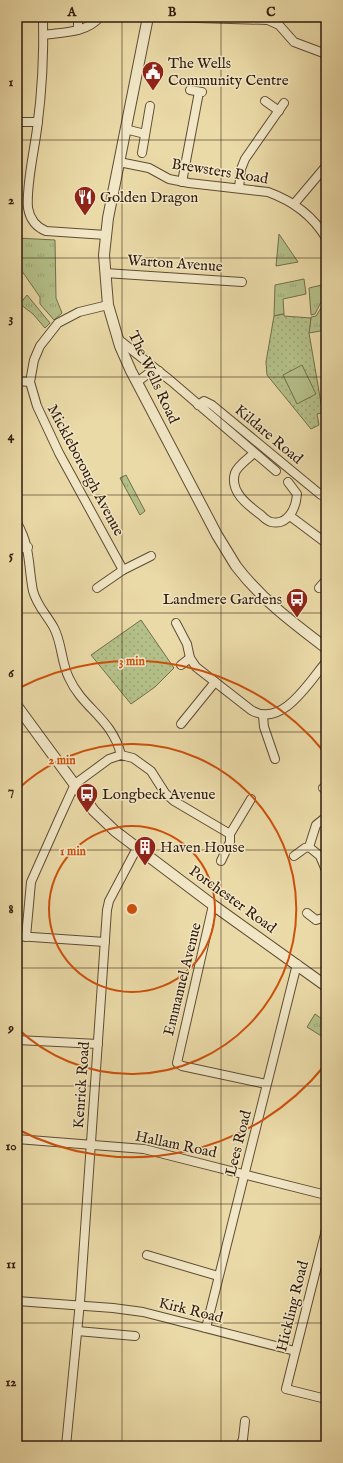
<svg xmlns="http://www.w3.org/2000/svg" width="343" height="1463" viewBox="0 0 343 1463" font-family="'IM FELL English',serif">
	<style>
		.grass { fill: url(#grass-tufts); stroke: #726e4c }
		.park { fill: url(#park-dots); stroke: #726e4c }
		.pitch { fill: #b4c089; stroke: #726e4c }
		.lines { fill: none; stroke-linecap: round; stroke-linejoin: round }
		.minor-casing { stroke: #5f4b34; stroke-width: 10 }
		.tertiary-casing { stroke: #5f4b34; stroke-width: 12 }
		.minor { stroke: #f1e7c6; stroke-width: 8 }
		.tertiary { stroke: #f1e7c6; stroke-width: 10 }
		.grid { fill: none; stroke: #311b0e; stroke-width: 1; stroke-opacity: 0.55 }
		.ring { fill: none; stroke: #cd500c; stroke-width: 2 }
		.labels { text-anchor: middle; stroke-width: 3; stroke-linejoin: round; paint-order: stroke }
		.poi-label { font-size: 15px; fill: #311b0e; stroke: #f1e7c6; text-anchor: start }
		.street-label { font-size: 15px; fill: #311b0e; stroke: #f1e7c6 }
		.centre { fill: #cd500c; stroke: #f1e7c6; stroke-width: 2 }
		.ring-label { font-size: 12px; text-anchor: middle; font-weight: bold; fill: #cd500c; stroke: #f1e7c6; stroke-width: 3; stroke-linejoin: round; paint-order: stroke }
		.neatline { fill: none; stroke: #311b0e; stroke-width: 1.5 }
		.grid-label { font-size: 13px; text-anchor: middle; font-weight: bold; fill: #311b0e }
	</style>
	<defs>
		<pattern id="grass-tufts" width="24" height="20" patternUnits="userSpaceOnUse"><rect width="24" height="20" fill="#b4c089"/><path d="M3 7l-1-3M5 7V3M7 7l1-3M15 17l-1-3M17 17v-4M19 17l1-3" fill="none" stroke="#9ba475"/></pattern>
		<pattern id="park-dots" width="8" height="8" patternUnits="userSpaceOnUse"><rect width="8" height="8" fill="#b4c089"/><path d="M2 2h.1M6 6h.1" fill="none" stroke="#9ba475" stroke-width="1.8" stroke-linecap="round"/></pattern>
	</defs>
	<rect width="100%" height="100%" fill="#eadaa7"/>
	<filter id="stains"><feTurbulence type="fractalNoise" baseFrequency=".005" numOctaves="4"/><feColorMatrix values="0 0 0 0 .2 0 0 0 0 .09 0 0 0 0 .02 0 0 0 .5 -.17"/></filter>
	<radialGradient id="worn" r=".72"><stop offset=".6" stop-color="#630" stop-opacity="0"/><stop offset="1" stop-color="#630" stop-opacity=".3"/></radialGradient>
	<g class="grass">
		<polygon points="279,234 298,262 276,266"/>
		<polygon points="17,238 55,240 56,298 62,313 54,320 40,304 40,297 17,264"/>
		<polygon points="304,279 306,294 283,299 284,314 274,316 275,285"/>
		<polygon points="326,284 326,297 323,298 315,314 311,315 309,288"/>
		<polygon points="27,295 50,323 45,328 33,314 20,304"/>
		<polygon points="326,300 326,330 309,333 311,317 316,316"/>
		<polygon points="126,475 145,511 140,515 120,478"/>
		<polygon points="315,1014 326,1022 326,1039 307,1027"/>
	</g>
	<g class="park">
		<polygon points="284,314 284,316 311,318 309,333 322,409 321,413 317,414 319,425 311,429 267,375 266,362 274,316"/>
		<polygon points="141,620 174,668 155,687 131,704 91,655"/>
	</g>
	<polygon class="pitch" points="302,365 316,394 297,404 283,375"/>
	<g class="lines">
		<g class="minor-casing">
			<g id="minor">
				<path d="M43 17C44 54 42 92 37 129 34 152 26 186 28 208 30 219 36 227 46 231L106 235"/>
				<polyline points="78,17 78,30"/>
				<polyline points="164,17 268,20 279,25 294,42 326,54"/>
				<path d="M44 35C64 32 86 33 100 17"/>
				<polyline points="190,90 202,92"/>
				<polyline points="265,101 279,111"/>
				<polyline points="17,122 38,122"/>
				<polyline points="125,129 145,134"/>
				<polyline points="142,153 150,106"/>
				<path d="M119 162 149 168 169 179 189 183 268 192C293 201 313 216 326 238"/>
				<polyline points="182,182 199,92"/>
				<polyline points="239,188 241,169 245,159 284,103"/>
				<polyline points="294,204 326,166"/>
				<polyline points="105,273 242,282"/>
				<polyline points="108,305 79,312 58,323 40,346 34,360 30,382 37,406 59,453 123,570"/>
				<polyline points="118,339 171,381 276,471"/>
				<polyline points="17,381 30,382"/>
				<polyline points="137,382 149,373 159,371"/>
				<polyline points="198,405 204,401 212,405 321,495"/>
				<path d="M254 453C249 458 237 466 235 473 229 492 249 506 261 515 264 518 267 521 271 522 288 526 296 508 297 494L288 482"/>
				<polyline points="290,516 326,543"/>
				<path d="M17 523C31 547 28 566 33 591 37 606 47 615 54 628 62 643 61 662 69 678 83 709 112 718 121 755"/>
				<polyline points="17,549 28,547"/>
				<polyline points="97,588 123,570 151,556"/>
				<polyline points="319,588 326,580"/>
				<path d="M176 623 187 644 190 658 196 667 251 710C282 729 309 682 326 662"/>
				<polyline points="181,665 190,658"/>
				<polyline points="263,716 264,727 275,759"/>
				<polyline points="181,724 215,682"/>
				<polyline points="323,788 326,790"/>
				<polyline points="309,847 320,856 325,868"/>
				<polyline points="294,856 305,848 309,847 316,825 326,817"/>
				<polyline points="221,861 230,842 230,834"/>
				<polyline points="213,905 177,1063 182,1066 266,1084"/>
				<polyline points="307,913 316,920 326,917"/>
				<polyline points="17,936 105,942"/>
				<polyline points="26,937 31,882 59,819 75,784 109,759 121,755 133,758 151,771 165,793 174,801 230,834 251,799"/>
				<polyline points="17,1040 98,1044"/>
				<polyline points="17,1139 144,1149 326,1195"/>
				<polyline points="326,1230 286,1389 326,1399"/>
				<polyline points="147,1255 218,1276"/>
				<polyline points="17,1301 113,1308 143,1312 295,1351"/>
				<polyline points="206,1328 297,964"/>
				<polyline points="77,1331 135,1336"/>
				<polyline points="66,1446 80,1302 107,910 109,901 137,848"/>
				<polyline points="240,1446 243,1439 245,1421"/>
			</g>
		</g>
		<g class="tertiary-casing">
			<g id="tertiary">
				<path d="M148 17 108 218 104 255 108 305 120 346 131 371 217 535 236 566C261 599 293 623 326 648"/>
				<polyline points="17,706 94,811 115,831 213,905 326,986"/>
			</g>
		</g>
		<use href="#minor" class="minor"/>
		<use href="#tertiary" class="tertiary"/>
	</g>
	<path class="grid" d="M122 17V1446M221 17V1446M17 140H326M17 258H326M17 377H326M17 495H326M17 613H326M17 732H326M17 850H326M17 968H326M17 1086H326M17 1204H326M17 1323H326"/>
	<g class="ring">
		<circle cx="132" cy="909" r="83"/>
		<path d="M17 790A165 165 0 1 1 17 1028"/>
		<path d="M325 1065A248 248 0 0 1 17 1129M17 689A248 248 0 0 1 325 753"/>
	</g>
	<defs>
		<g id="civic-pin" transform="scale(1.15)"><path d="M0 17L-7.5 6A9.5 9.5 0 1 1 7.5 6Z" fill="#8f2418" stroke="#f1e7c6"/><path d="M-.6-6.5H3V-4.5H.6V-3L4-1V1h2V6H-6V1h2V-1L-.6-3ZM-1.2 2.5V6h2.4V2.5Z" fill="#fff"/></g>
		<g id="restaurant-pin" transform="scale(1.15)"><path d="M0 17L-7.5 6A9.5 9.5 0 1 1 7.5 6Z" fill="#8f2418" stroke="#f1e7c6"/><path d="M-5-6h1v4h1v-4h1v4h1v-4h1v5L-1.5 .5V6h-2V.5L-5-1ZM5-6V6H3V1.5H1.5Q1.5-4 5-6Z" fill="#fff"/></g>
		<g id="bus-pin" transform="scale(1.15)"><path d="M0 17L-7.5 6A9.5 9.5 0 1 1 7.5 6Z" fill="#8f2418" stroke="#f1e7c6"/><path d="M-5-6H5V4H4V6H2V4H-2V6H-4V4H-5ZM-3.5-4V0h7V-4ZM-3.5 1.2v1.5H-2V1.2ZM2 1.2v1.5H3.5V1.2Z" fill="#fff"/></g>
		<g id="building-pin" transform="scale(1.15)"><path d="M0 17L-7.5 6A9.5 9.5 0 1 1 7.5 6Z" fill="#8f2418" stroke="#f1e7c6"/><path d="M-4-6H4V6H1V3H-1V6H-4ZM-2.5-4.3h1.7v1.8h-1.7ZM.8-4.3h1.7v1.8H.8ZM-2.5-1h1.7V.8h-1.7ZM.8-1h1.7V.8H.8Z" fill="#fff"/></g>
	</defs>
	<g fill-rule="evenodd">
		<use href="#civic-pin" x="153" y="72"/>
		<use href="#restaurant-pin" x="85" y="197"/>
		<use href="#bus-pin" x="297" y="599"/>
		<use href="#bus-pin" x="87" y="794"/>
		<use href="#building-pin" x="145" y="847"/>
	</g>
	<g class="labels">
		<g class="poi-label">
			<text x="168" y="68">The Wells<tspan x="168" dy="17">Community Centre</tspan></text>
			<text x="100" y="202">Golden Dragon</text>
			<text x="282" y="604" text-anchor="end">Landmere Gardens</text>
			<text x="102" y="799">Longbeck Avenue</text>
			<text x="160" y="852">Haven House</text>
		</g>
		<g class="street-label">
			<text transform="translate(220 171) rotate(9)" y="5">Brewsters Road</text>
			<text transform="translate(175 263) rotate(4)" y="5">Warton Avenue</text>
			<text transform="translate(154 377) rotate(65)" y="5">The Wells Road</text>
			<text transform="translate(269 434) rotate(40)" y="5">Kildare Road</text>
			<text transform="translate(86 470) rotate(62)" y="5">Mickleborough Avenue</text>
			<text transform="translate(233 899) rotate(36)" y="5">Porchester Road</text>
			<text transform="translate(182 979) rotate(-76)" y="5">Emmanuel Avenue</text>
			<text transform="translate(81 1085) rotate(-86)" y="5">Kenrick Road</text>
			<text transform="translate(238 1143) rotate(-76)" y="5">Lees Road</text>
			<text transform="translate(176 1144) rotate(12)" y="5">Hallam Road</text>
			<text transform="translate(292 1306) rotate(-76)" y="5">Hickling Road</text>
			<text transform="translate(191 1310) rotate(14)" y="5">Kirk Road</text>
		</g>
	</g>
	<circle cx="132" cy="909" r="6" class="centre"/>
	<g class="ring-label">
		<text x="132" y="665">3 min</text>
		<text x="62" y="764">2 min</text>
		<text x="73" y="855">1 min</text>
	</g>
	<rect width="343" height="1463" fill="none" stroke="#eadaa7" stroke-width="44"/>
	<rect x="22" y="22" width="299" height="1419" class="neatline"/>
	<g class="grid-label">
		<text x="72" y="16">A</text>
		<text x="172" y="16">B</text>
		<text x="271" y="16">C</text>
		<text x="11" y="86">1</text>
		<text x="11" y="204">2</text>
		<text x="11" y="322">3</text>
		<text x="11" y="440">4</text>
		<text x="11" y="559">5</text>
		<text x="11" y="677">6</text>
		<text x="11" y="795">7</text>
		<text x="11" y="913">8</text>
		<text x="11" y="1032">9</text>
		<text x="11" y="1150">10</text>
		<text x="11" y="1268">11</text>
		<text x="11" y="1386">12</text>
	</g>
	<rect width="100%" height="100%" filter="url(#stains)"/>
	<rect width="100%" height="100%" fill="url(#worn)"/>
</svg>
